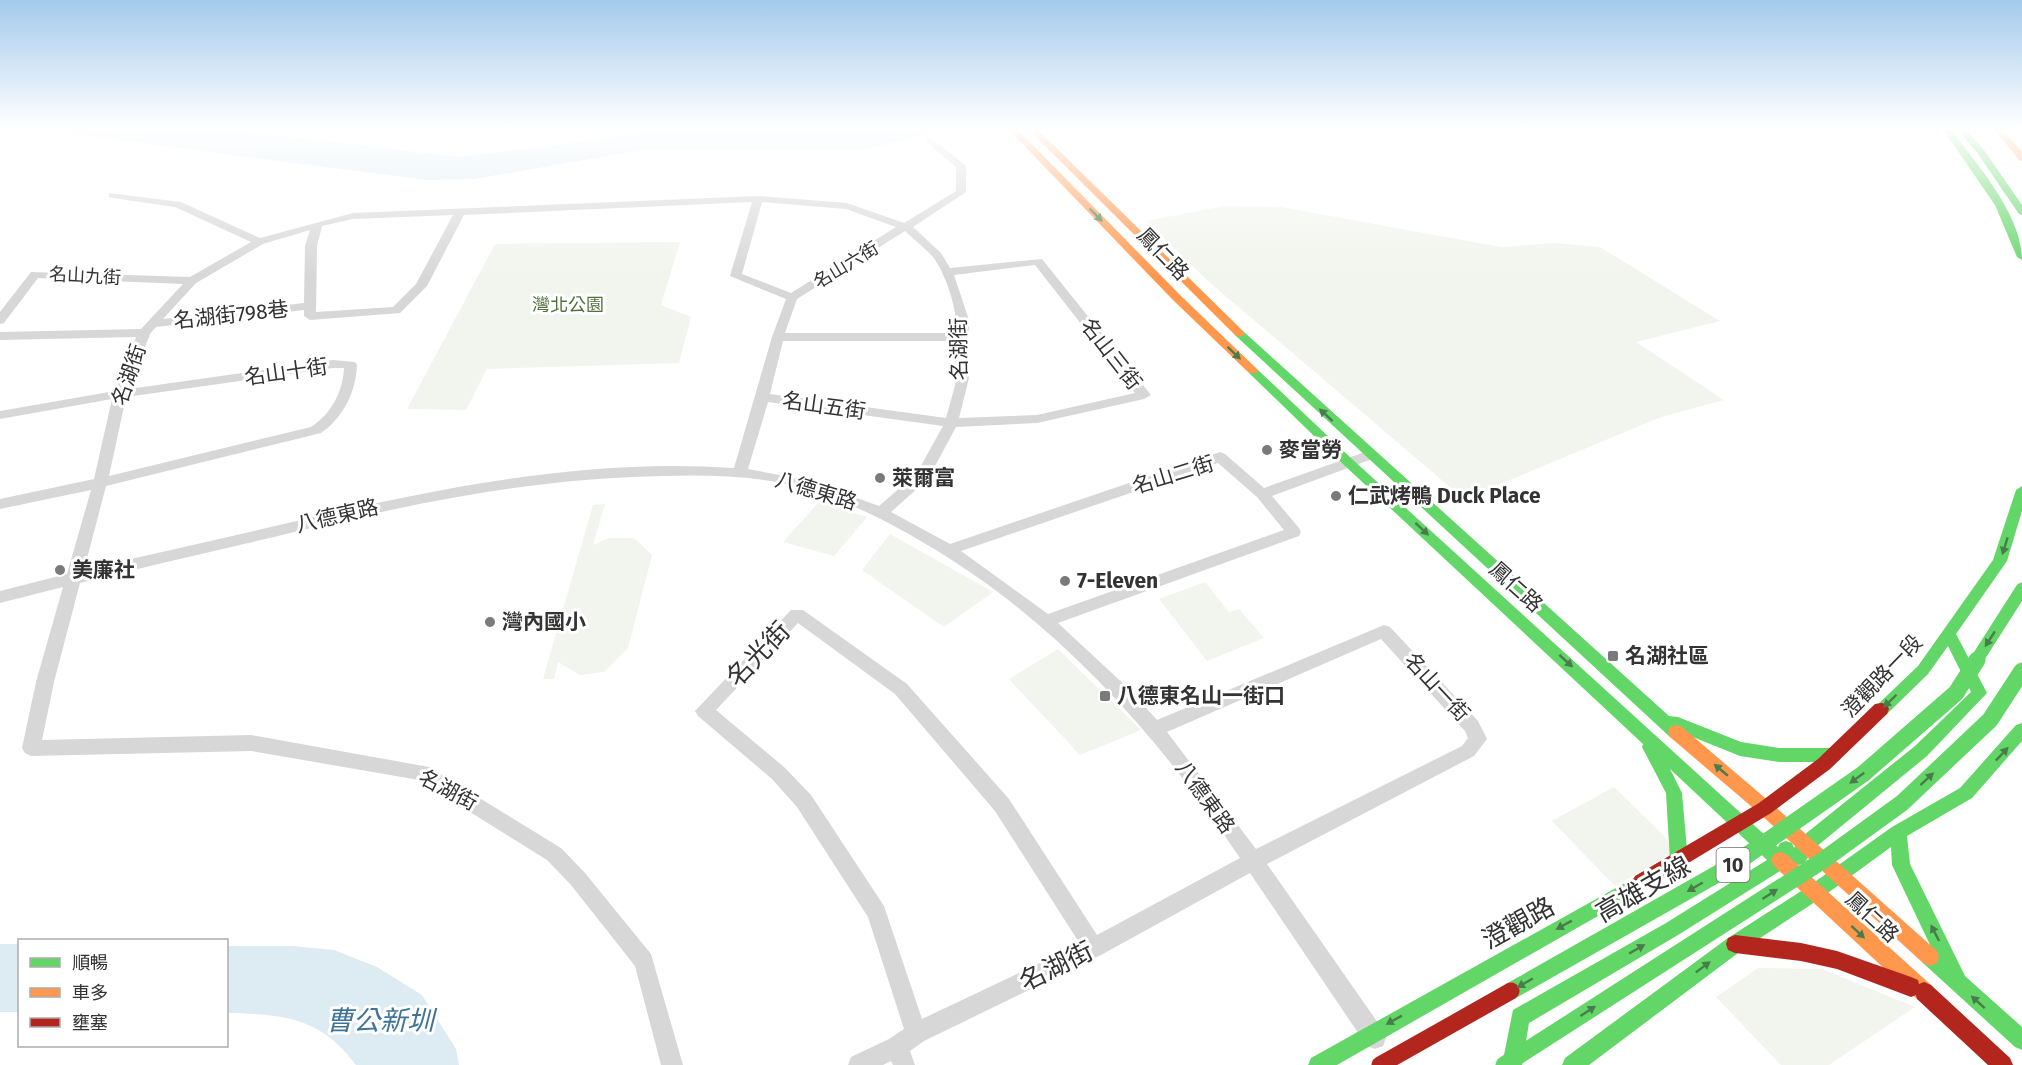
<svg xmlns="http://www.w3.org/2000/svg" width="2022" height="1065" viewBox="0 0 2022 1065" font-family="'Fira Sans','Noto Sans TC',sans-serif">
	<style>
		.green { fill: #f1f5ed }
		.water { fill: #ddebf3 }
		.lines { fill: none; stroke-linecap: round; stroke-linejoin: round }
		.street { fill: #d7d7d7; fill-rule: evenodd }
		.fast { fill: #63d668; fill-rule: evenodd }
		.slow { fill: #ff974d; fill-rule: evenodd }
		.jam { fill: #b3261e; fill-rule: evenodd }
		.fast-bridge-far1 { stroke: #63d668; stroke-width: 13 }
		.fast-bridge { stroke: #63d668; stroke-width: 17 }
		.jam-bridge { stroke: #b3261e; stroke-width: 17 }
		.oneway { fill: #497c4b }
		.poi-dot { fill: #7a7a7a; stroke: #fff; stroke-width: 2 }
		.labels { text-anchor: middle; stroke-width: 6; stroke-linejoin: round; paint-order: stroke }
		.far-street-label { font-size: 18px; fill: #333; stroke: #fff }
		.far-park-label { font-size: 18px; fill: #56703f; stroke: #fff }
		.shield { fill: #fff; stroke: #707070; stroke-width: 1.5 }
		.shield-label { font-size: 20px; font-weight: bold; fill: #333 }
		.street-label { font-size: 21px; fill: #333; stroke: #fff }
		.poi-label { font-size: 21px; font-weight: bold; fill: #333; stroke: #fff; text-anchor: start }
		.near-street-label { font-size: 26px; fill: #333; stroke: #fff }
		.near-water-label { font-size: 27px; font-style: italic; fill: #3f7597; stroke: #fff }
	</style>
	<rect width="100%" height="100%" fill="#fff"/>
	<g class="green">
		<polygon points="1224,206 1281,207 1501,247 1556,243 1600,247 1720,321 1636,342 1724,400 1661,417 1464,499 1208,281 1146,221"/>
		<polygon points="680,242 661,305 691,317 679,363 487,369 466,410 407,409 495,244"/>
		<polygon points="819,502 867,517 834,556 783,542"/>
		<polygon points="605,504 593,545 609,538 634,538 652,555 628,648 604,672 580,675 558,662 554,679 543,679 593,505"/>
		<polygon points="890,534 993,592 944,627 862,570"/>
		<polygon points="1205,582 1229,612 1239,609 1264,638 1207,661 1159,599"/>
		<polygon points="1058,649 1141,730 1080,755 1009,679"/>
		<polygon points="1614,787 1667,839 1671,854 1615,886 1552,821"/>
		<polygon points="1758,968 1822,969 1915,1007 1829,1065 1781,1065 1716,997"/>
	</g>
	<g class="water">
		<polygon points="23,128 224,128 457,157 567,144 655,128 955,128 862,150 642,150 474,179 427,180"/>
		<rect x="0" y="944" width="19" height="68"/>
		<path d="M227 946H292L334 950 377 967 422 995 456 1049 459 1065H356C320 1017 283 1014 227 1013Z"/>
	</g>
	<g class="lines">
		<path class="street" d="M930 137 966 166V192L913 227 941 253 950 268 1042 259 1151 395 1144 399 1037 423 956 427 928 479 891 512 950 544 1220 452 1225 454 1264 488 1365 452H1375L1377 455 1375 458 1272 496 1299 528 1301 532 1299 536 1058 623 1129 689 1157 720 1384 625 1390 627 1478 721 1487 739 1474 756 1267 864 1383 1030 1386 1038 1383 1046 1375 1049 1367 1046 1250 873 1101 955 924 1041 910 1051 915 1065H893L891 1061 883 1065H848L851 1057 889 1039 904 1029 868 917 797 807 772 779 698 716 695 711 791 610H803L907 684 1009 799 1097 935 1240 858C1156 733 1055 619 924 543 882 518 838 496 791 485 739 473 685 475 632 477 511 482 392 508 274 537 209 552 145 567 80 583L54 682 42 740 251 735 429 767 561 848 585 873 651 954 683 1065H661L635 966 571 885 547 860 419 780 251 751 31 756 25 753 22 748 36 682 63 587 0 603V591L67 574 91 490 0 509V499L94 479 112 399 0 419V411L115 391 136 337 0 340V332L141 329 183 284 38 278 4 323 0 324V312L31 272 190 277 251 242 175 207 113 198 109 197V193L181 202 260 238 353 213 758 196 847 203 904 223 956 191V167L927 142V138ZM752 202 730 276 786 299 772 337 734 468C579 457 425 491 275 526 211 541 147 555 84 570L106 486 321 433C343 418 356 392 357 365L355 362 333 360 129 389 150 334 156 327 304 310V316L310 320 400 313 427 286 464 215ZM762 202 846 209 896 227 791 293 742 274ZM453 215 416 284 393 307 316 312 317 246 322 226 353 219ZM310 230 305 246 304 303 163 319 196 283 263 244ZM905 231C914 240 925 248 933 257 947 276 957 310 957 333H785L797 299ZM1035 265 1135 393 1037 415 959 418 969 378V320L954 275ZM783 341H957V378L946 418 770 394ZM333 368H344C343 392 331 414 311 427L109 476 126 397ZM768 402 943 426 917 473 879 506 810 481 748 469ZM1218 463 1257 497 1284 530 1048 614 961 551ZM798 623 895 694 995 811 1080 944 922 1019 884 906 811 795 784 767 716 710ZM1381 639 1465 731 1468 738 1462 746 1256 849 1167 732Z"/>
		<g class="fast">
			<path d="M1942 128H1950C1976 164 2022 214 2022 260L2017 257 1995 205Z"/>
			<polygon points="1956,128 1964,128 1984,150 2022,205 2022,215 2019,214 1978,154"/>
			<polygon points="1240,331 1244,332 1669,716 1678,717 1741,742 1779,748 1834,748 1840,750 1842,755 1840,760 1834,762 1779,762 1740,756 1683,733 1682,737 1676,739 1670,737 1236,336 1234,334"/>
			<polygon points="1253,368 1257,369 1352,459 1778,847 1780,843 1786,841 1792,843 1794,848 1799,839 1915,746 1971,692 1948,646 1928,674 1887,714 1881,715 1875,714 1873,709 1918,666 1993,560 2016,490 2022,486 2022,511 2007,561 1956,634 1987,693 1927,756 1811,851 1805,863 1799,865 1793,863 1791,859 1788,866 1678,935 1529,1023 1522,1065 1502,1065 1513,1010 1666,923 1767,860 1670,769 1682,793 1688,861 1685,867 1679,869 1673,867 1670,861 1666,793 1642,747 1643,744 1344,465 1249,373 1249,369"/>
			<polygon points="2022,723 2022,741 1972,798 1907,836 1910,864 1965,976 2022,1027 2022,1050 2015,1047 1923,963 1921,957 1923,951 1932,949 1892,865 1891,847 1821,898 1742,950 1589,1065 1562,1065 1565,1058 1728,938 1809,886 1892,827 1960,788 2016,725"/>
			<polygon points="1641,874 1647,876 1650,882 1647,888 1337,1065 1308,1065 1311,1058"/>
		</g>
		<g class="slow">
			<polygon points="1007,128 1016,128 1181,296 1257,369 1257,373 1249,373 1173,300"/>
			<polygon points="1027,128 1036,128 1244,332 1244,336 1236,336"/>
			<polygon points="1993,128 2001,128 2022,152 2022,161 2019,160"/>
			<polygon points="1676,725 1682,727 1771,803 1937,951 1939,957 1937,963 1930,966 1923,963 1759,813 1670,737 1668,732 1670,727"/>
			<polygon points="1780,852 1786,854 1931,985 1934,992 1931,999 1924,1002 1917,999 1774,866 1771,860 1774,854"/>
		</g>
		<g class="jam">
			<polygon points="1881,703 1887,704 1889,709 1887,714 1830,769 1771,813 1647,888 1641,890 1635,888 1632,882 1635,876 1759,803 1818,759 1875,704"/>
			<polygon points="1735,935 1801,943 1837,951 1911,977 1918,980 1919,984 1924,982 1931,985 2010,1058 2013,1065 1988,1065 1917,999 1916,995 1911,997 1837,969 1801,961 1735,953 1728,950 1726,944 1728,938"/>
		</g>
		<polyline class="fast-bridge-far1" points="1976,661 2022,589"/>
		<g class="fast-bridge">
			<polyline points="1511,991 1733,865 1863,774 1956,693 1977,660"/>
			<polyline points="1504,1065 1822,861 1902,803 1990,720 2022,671"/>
		</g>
		<polyline class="jam-bridge" points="1380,1065 1511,991"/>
	</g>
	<defs><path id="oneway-solid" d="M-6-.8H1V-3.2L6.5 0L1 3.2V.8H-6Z" transform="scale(1.5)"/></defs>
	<g class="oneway">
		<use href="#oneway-solid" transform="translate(1096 215) rotate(46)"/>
		<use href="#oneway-solid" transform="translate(1234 353) rotate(44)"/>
		<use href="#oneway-solid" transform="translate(1326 415) rotate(-137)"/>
		<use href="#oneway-solid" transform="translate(1422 529) rotate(43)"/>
		<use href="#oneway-solid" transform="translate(2005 546) rotate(107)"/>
		<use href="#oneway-solid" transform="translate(1990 639) rotate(123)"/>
		<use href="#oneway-solid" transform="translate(1566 661) rotate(42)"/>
		<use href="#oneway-solid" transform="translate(1890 701) rotate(136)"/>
		<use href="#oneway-solid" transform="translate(2002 754) rotate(-47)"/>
		<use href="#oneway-solid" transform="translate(1721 770) rotate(-140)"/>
		<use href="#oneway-solid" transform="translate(1857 778) rotate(144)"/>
		<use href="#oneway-solid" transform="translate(1927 779) rotate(-43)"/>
		<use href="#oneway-solid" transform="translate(1695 887) rotate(150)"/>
		<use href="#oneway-solid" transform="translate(1770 894) rotate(-33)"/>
		<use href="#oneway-solid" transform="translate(1564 925) rotate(151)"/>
		<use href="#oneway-solid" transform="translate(1858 932) rotate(43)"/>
		<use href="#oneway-solid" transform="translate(1935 933) rotate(-117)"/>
		<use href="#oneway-solid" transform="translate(1637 949) rotate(-30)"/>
		<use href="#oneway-solid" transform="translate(1703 967) rotate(-37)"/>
		<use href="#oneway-solid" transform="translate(1525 983) rotate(150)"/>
		<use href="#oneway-solid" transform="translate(1978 1002) rotate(-138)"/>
		<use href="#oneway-solid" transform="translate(1588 1011) rotate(-33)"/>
		<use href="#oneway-solid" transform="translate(1394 1020) rotate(151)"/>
	</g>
	<linearGradient id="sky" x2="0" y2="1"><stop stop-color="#a3caec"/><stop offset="0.46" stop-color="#fff"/><stop offset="1" stop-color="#fff" stop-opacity="0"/></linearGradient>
	<rect width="2022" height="277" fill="url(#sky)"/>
	<g class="poi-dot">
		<circle cx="1267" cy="450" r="6"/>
		<circle cx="880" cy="478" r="6"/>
		<circle cx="1336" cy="496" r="6"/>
		<circle cx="60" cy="570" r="6"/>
		<circle cx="1065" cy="581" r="6"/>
		<circle cx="490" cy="622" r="6"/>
		<rect x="1607" y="650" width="12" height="12" rx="3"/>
		<rect x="1099" y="690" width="12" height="12" rx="3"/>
	</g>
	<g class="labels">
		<g class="far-street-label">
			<text transform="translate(846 265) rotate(-31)" y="6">名山六街</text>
			<text transform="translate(85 276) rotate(3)" y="6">名山九街</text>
		</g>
		<g class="far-park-label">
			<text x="568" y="311">灣北公園</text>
		</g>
		<rect class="shield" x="1716.5" y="848" width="33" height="34" rx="4.5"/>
		<g class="shield-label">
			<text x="1733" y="872">10</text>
		</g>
		<g class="street-label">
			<text transform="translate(1163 254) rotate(46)" y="7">鳳仁路</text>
			<text transform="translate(231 315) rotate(-6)" y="7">名湖街798巷</text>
			<text transform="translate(959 349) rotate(-91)" y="7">名湖街</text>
			<text transform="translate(1111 354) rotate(52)" y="7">名山三街</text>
			<text transform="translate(286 372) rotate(-8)" y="7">名山十街</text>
			<text transform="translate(129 375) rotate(-71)" y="7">名湖街</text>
			<text transform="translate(824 406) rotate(8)" y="7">名山五街</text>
			<text transform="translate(1173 475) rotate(-17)" y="7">名山二街</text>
			<text transform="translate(816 491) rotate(17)" y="7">八德東路</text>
			<text transform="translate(337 516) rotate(-13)" y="7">八德東路</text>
			<text transform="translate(1516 587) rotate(42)" y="7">鳳仁路</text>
			<text transform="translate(1882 676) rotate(-46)" y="7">澄觀路一段</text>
			<text transform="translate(1437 687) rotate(47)" y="7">名山一街</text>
			<text transform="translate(448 790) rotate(28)" y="7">名湖街</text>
			<text transform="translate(1205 797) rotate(54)" y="7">八德東路</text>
			<text transform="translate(1872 917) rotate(43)" y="7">鳳仁路</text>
		</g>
		<g class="poi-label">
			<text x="1279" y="457">麥當勞</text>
			<text x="892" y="485">萊爾富</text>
			<text x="1348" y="503">仁武烤鴨 Duck Place</text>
			<text x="72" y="577">美廉社</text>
			<text x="1077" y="588">7-Eleven</text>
			<text x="502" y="629">灣內國小</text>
			<text x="1625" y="663">名湖社區</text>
			<text x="1117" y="703">八德東名山一街口</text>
		</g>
		<g class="near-street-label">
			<text transform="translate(758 654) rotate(-46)" y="9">名光街</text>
			<text transform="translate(1643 889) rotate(-30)" y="9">高雄支線</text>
			<text transform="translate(1518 923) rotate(-29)" y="9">澄觀路</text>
			<text transform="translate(1056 966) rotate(-26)" y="9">名湖街</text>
		</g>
		<g class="near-water-label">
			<text x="380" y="1030">曹公新圳</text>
		</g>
	</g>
	<rect x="18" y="939" width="210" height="108" fill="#ffffff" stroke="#adadad" stroke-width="1.5"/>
	<rect x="30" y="958" width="30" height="9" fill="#63d668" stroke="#adadad" stroke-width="1.5"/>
	<text x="72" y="969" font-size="18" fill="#333333">順暢</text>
	<rect x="30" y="988" width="30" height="9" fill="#ff974d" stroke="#adadad" stroke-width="1.5"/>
	<text x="72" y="999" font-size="18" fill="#333333">車多</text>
	<rect x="30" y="1018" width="30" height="9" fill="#b3261e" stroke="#adadad" stroke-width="1.5"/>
	<text x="72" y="1029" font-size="18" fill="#333333">壅塞</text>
</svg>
